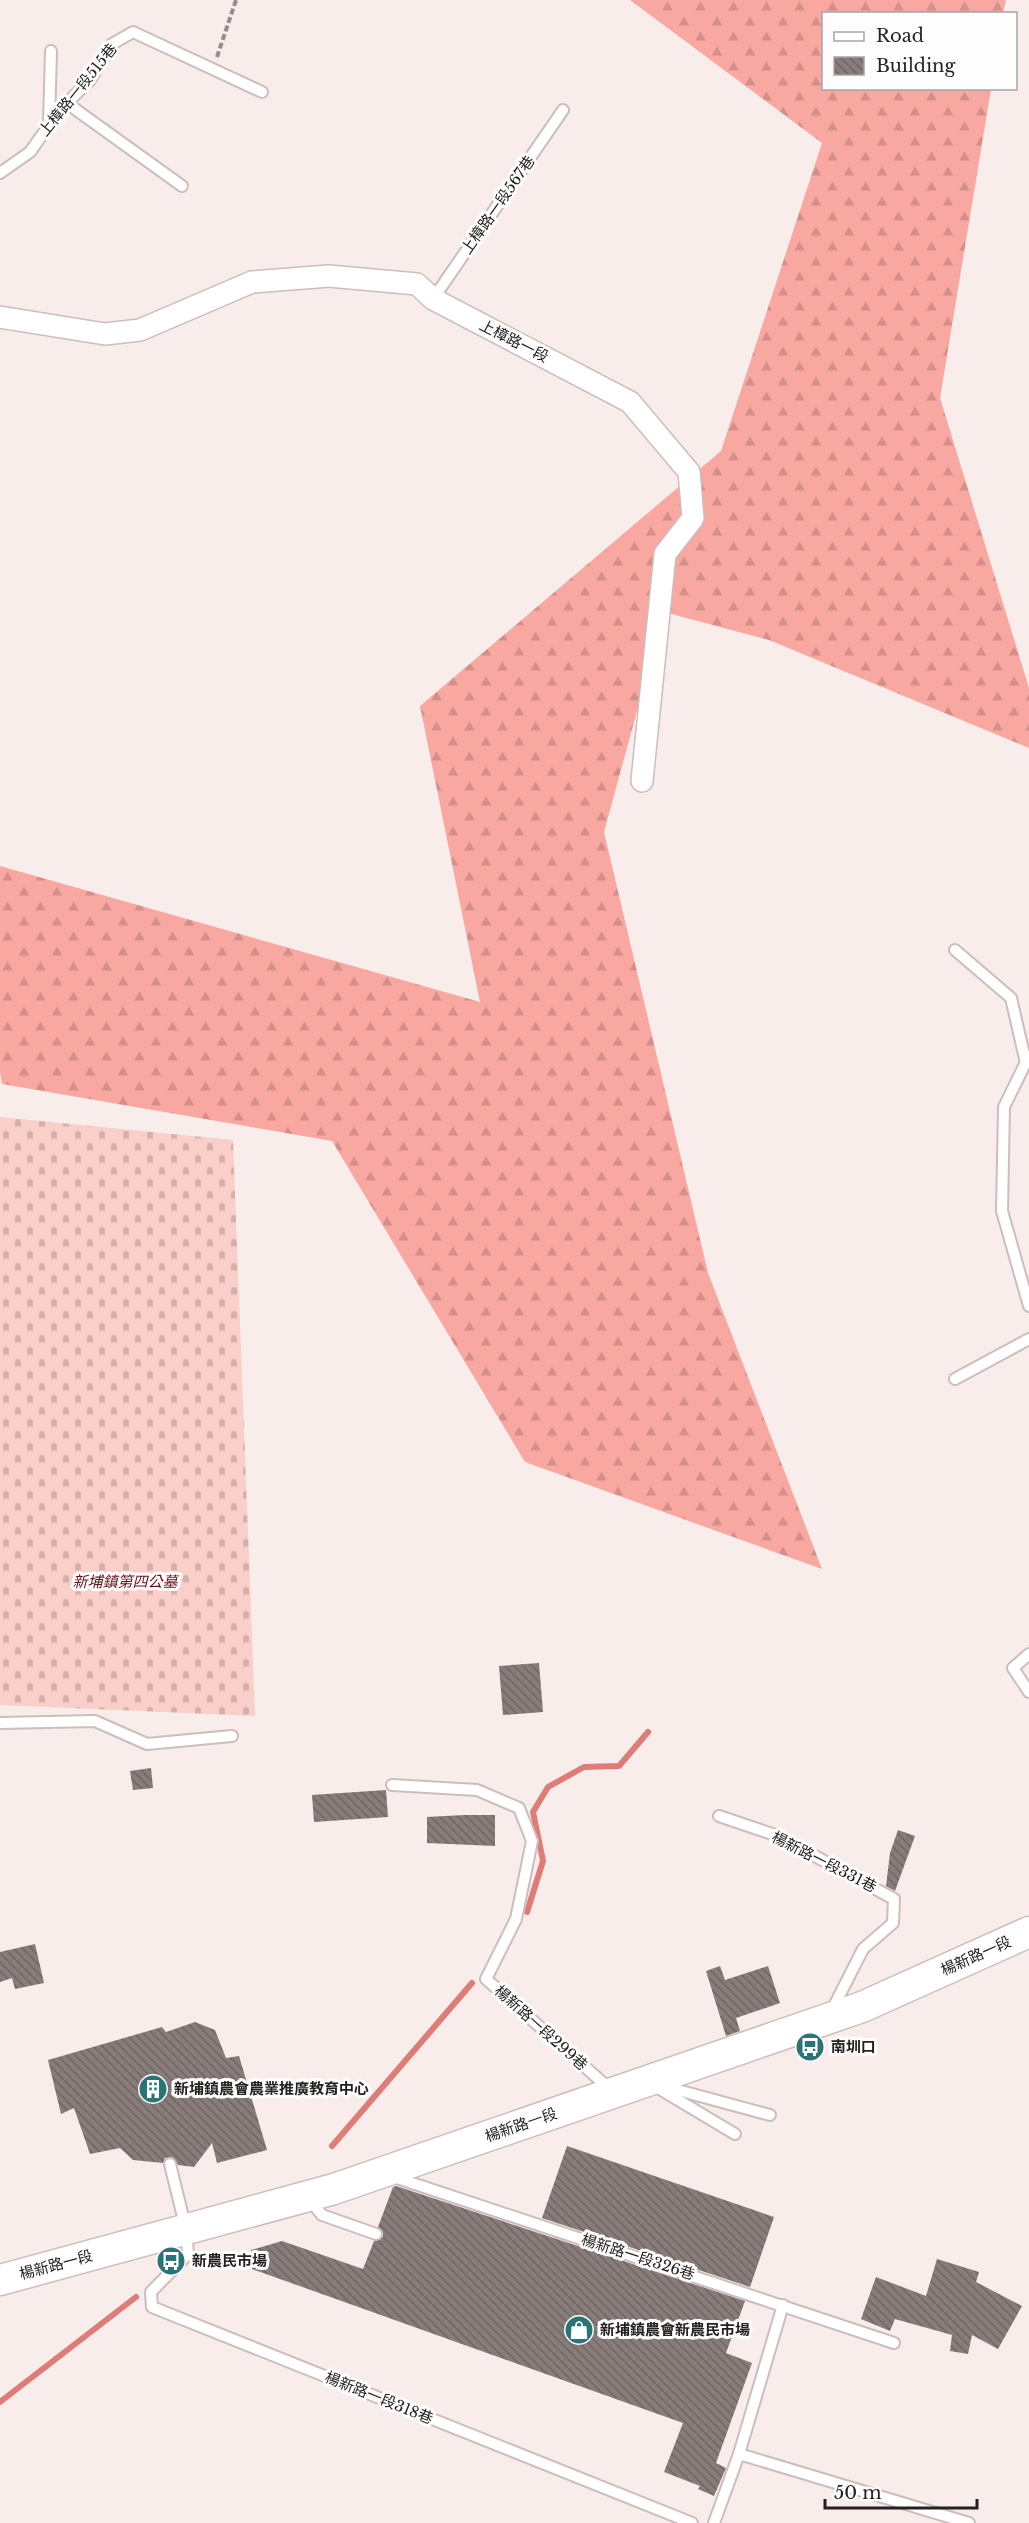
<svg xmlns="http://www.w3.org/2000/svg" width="1029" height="2523" viewBox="0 0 1029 2523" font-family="'Libre Baskerville','Noto Sans TC',serif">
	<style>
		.forest { fill: url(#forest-firs) }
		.cemetery { fill: url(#cemetery-stones) }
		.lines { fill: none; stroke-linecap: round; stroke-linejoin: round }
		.stream { stroke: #de7d77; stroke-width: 6 }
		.building { fill: url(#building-back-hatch) }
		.service-casing { stroke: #cbbebd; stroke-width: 14 }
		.minor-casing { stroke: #cbbebd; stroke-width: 24 }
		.secondary-casing { stroke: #cbbebd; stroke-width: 33 }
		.path { stroke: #958c8b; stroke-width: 4; stroke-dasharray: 6 3; stroke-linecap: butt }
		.service { stroke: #fff; stroke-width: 10 }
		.minor { stroke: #fff; stroke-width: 21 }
		.secondary { stroke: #fff; stroke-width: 30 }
		.labels { text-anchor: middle; stroke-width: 6; stroke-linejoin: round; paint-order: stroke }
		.street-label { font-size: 15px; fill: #252120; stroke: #fdfdfd }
		.park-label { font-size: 15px; font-style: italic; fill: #681015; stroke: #fdfdfd }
		.poi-label { font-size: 15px; font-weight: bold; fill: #252120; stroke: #fdfdfd; text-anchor: start }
	</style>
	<defs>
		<pattern id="forest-firs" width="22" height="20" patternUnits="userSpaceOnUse" patternTransform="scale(1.5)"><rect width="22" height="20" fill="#f8a7a1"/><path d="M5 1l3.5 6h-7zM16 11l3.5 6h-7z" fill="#d48f8a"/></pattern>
		<pattern id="cemetery-stones" width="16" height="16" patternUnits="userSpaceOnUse" patternTransform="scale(1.5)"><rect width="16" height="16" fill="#facec9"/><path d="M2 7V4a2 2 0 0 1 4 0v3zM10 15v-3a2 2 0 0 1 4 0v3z" fill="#d6b1ac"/></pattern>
		<pattern id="building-back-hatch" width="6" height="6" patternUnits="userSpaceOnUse" patternTransform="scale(1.5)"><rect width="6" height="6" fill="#887c7b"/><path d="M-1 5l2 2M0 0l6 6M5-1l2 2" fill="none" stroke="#6f6564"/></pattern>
	</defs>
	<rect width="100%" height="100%" fill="#f9edeb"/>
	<polygon class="forest" points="630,0 1006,0 1003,13 824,14 824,88 991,89 940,398 1029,688 1029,748 769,640 664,612 604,832 708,1273 822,1569 525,1462 332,1141 2,1084 0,1072 0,866 480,1002 420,706 721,451 822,143"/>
	<polygon class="cemetery" points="0,1117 233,1140 255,1716 0,1705"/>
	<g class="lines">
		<g class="stream">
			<polyline points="527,1912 543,1861 533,1812 548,1787 584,1767 619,1766 648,1732"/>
			<polyline points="332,2146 472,1983"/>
			<polyline points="0,2402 136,2297"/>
		</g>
	</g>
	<g class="building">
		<polygon points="539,1663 543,1712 503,1715 499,1666"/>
		<polygon points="151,1768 153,1788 133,1790 130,1771"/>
		<polygon points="386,1790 388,1817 314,1822 312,1795"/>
		<polygon points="464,1815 495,1815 495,1846 427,1843 427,1817"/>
		<polygon points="898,1830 915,1836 895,1891 886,1886 890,1853"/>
		<polygon points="35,1944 44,1983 15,1989 12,1978 0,1982 0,1952"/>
		<polygon points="720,1966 725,1980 768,1966 780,2003 736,2018 740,2031 726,2036 706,1971"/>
		<polygon points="195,2022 215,2030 226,2058 239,2056 267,2150 217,2163 212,2143 194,2167 178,2165 172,2157 165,2158 163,2163 133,2160 120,2148 90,2154 74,2108 61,2114 48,2060 162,2027 166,2032"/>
		<polygon points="567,2146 774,2217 750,2287 542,2218"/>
		<polygon points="396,2186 745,2301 726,2353 752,2363 716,2463 726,2468 714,2496 698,2489 700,2486 664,2472 683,2423 252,2269 251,2250 282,2241 363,2269 374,2241 383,2237 383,2232 378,2227 393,2187"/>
		<polygon points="937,2259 979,2272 976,2282 1022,2306 998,2349 972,2335 968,2354 950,2351 952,2335 895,2319 890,2331 861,2319 876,2277 926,2296"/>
	</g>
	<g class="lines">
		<g class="service-casing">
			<g id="service">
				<polyline points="68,104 182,186"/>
				<polyline points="49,123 51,51"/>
				<polyline points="0,173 30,152 59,111 90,80 112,44 133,32 262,92"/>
				<polyline points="433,299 563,110"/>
				<polyline points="955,950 1011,998 1026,1063"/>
				<polyline points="1029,1056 1004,1107 1002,1211 1029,1306"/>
				<polyline points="955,1379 1029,1339"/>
				<polyline points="1029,1654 1013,1668 1029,1692"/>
				<polyline points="0,1723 95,1721 147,1744 232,1736"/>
				<polyline points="392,1785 477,1790 519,1808 532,1841 516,1919 486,1979 612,2091"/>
				<polyline points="719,1816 778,1836 894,1899 893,1923 863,1949 831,2012"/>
				<polyline points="659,2085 770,2115"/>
				<polyline points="658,2088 735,2134"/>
				<polyline points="170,2164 186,2229 188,2254 151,2292 152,2307 692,2523"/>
				<polyline points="394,2177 894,2343"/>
				<polyline points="309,2199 322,2215 376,2234"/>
				<polyline points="739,2454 783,2305"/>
				<polyline points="714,2523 739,2454 969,2523"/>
			</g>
		</g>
		<g class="minor-casing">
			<polyline id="minor" points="0,317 105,334 140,330 252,282 329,276 417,284 433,299 630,402 689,472 693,518 665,554 642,781"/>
		</g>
		<g class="secondary-casing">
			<polyline id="secondary" points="0,2280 334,2189 862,2007 1029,1932"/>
		</g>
		<polyline class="path" points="217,57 236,0"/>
		<use href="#service" class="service"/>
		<use href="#minor" class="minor"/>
		<use href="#secondary" class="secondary"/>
	</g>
	<defs>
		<g id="bus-disc" transform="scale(1.5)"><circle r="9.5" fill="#2a7478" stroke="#fdfdfd"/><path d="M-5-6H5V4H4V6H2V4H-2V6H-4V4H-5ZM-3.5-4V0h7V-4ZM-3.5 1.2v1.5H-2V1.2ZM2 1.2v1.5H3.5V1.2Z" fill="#fff"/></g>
		<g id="building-disc" transform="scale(1.5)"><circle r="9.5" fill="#2a7478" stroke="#fdfdfd"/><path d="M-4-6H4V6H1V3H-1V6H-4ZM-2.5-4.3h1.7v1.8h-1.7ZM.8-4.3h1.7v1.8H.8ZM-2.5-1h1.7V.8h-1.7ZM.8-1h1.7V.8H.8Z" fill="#fff"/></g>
		<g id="shop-disc" transform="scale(1.5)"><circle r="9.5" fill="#2a7478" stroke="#fdfdfd"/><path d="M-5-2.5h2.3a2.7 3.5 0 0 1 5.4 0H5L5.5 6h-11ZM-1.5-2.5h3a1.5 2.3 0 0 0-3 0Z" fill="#fff"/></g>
	</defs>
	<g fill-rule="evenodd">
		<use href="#bus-disc" x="810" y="2047"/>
		<use href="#building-disc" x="153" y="2089"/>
		<use href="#bus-disc" x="171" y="2261"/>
		<use href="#shop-disc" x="579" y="2330"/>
	</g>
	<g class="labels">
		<g class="street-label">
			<text transform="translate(78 90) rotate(-51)" y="5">上樟路一段515巷</text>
			<text transform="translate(498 205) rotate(-55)" y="5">上樟路一段567巷</text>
			<text transform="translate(514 341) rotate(27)" y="5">上樟路一段</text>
			<text transform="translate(824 1862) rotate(27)" y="5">楊新路一段331巷</text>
			<text transform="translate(976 1956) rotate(-24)" y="5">楊新路一段</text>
			<text transform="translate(541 2028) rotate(42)" y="5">楊新路一段299巷</text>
			<text transform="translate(521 2125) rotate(-19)" y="5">楊新路一段</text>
			<text transform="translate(638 2257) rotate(18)" y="5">楊新路一段326巷</text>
			<text transform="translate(56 2265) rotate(-15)" y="5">楊新路一段</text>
			<text transform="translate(379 2398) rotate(22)" y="5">楊新路一段318巷</text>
		</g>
		<g class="park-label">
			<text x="125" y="1587">新埔鎮第四公墓</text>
		</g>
		<g class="poi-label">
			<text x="831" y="2052">南圳口</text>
			<text x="174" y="2094">新埔鎮農會農業推廣教育中心</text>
			<text x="192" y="2266">新農民市場</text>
			<text x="600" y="2335">新埔鎮農會新農民市場</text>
		</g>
	</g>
	<rect x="822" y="12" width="195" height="78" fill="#fdfdfd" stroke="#a7a5a5" stroke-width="1.5"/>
	<rect x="834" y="32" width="30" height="9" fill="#ffffff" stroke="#a7a5a5" stroke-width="1.5"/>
	<text x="876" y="42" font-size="18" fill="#252120">Road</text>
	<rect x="834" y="57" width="30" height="18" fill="url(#building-back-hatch)" stroke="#a7a5a5" stroke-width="1.5"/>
	<text x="876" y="72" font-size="18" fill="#252120">Building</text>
	<path d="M825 2499v9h152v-9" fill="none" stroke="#252120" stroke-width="3"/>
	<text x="834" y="2499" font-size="18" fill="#252120" stroke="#fdfdfd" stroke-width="4.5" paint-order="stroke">50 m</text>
</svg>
